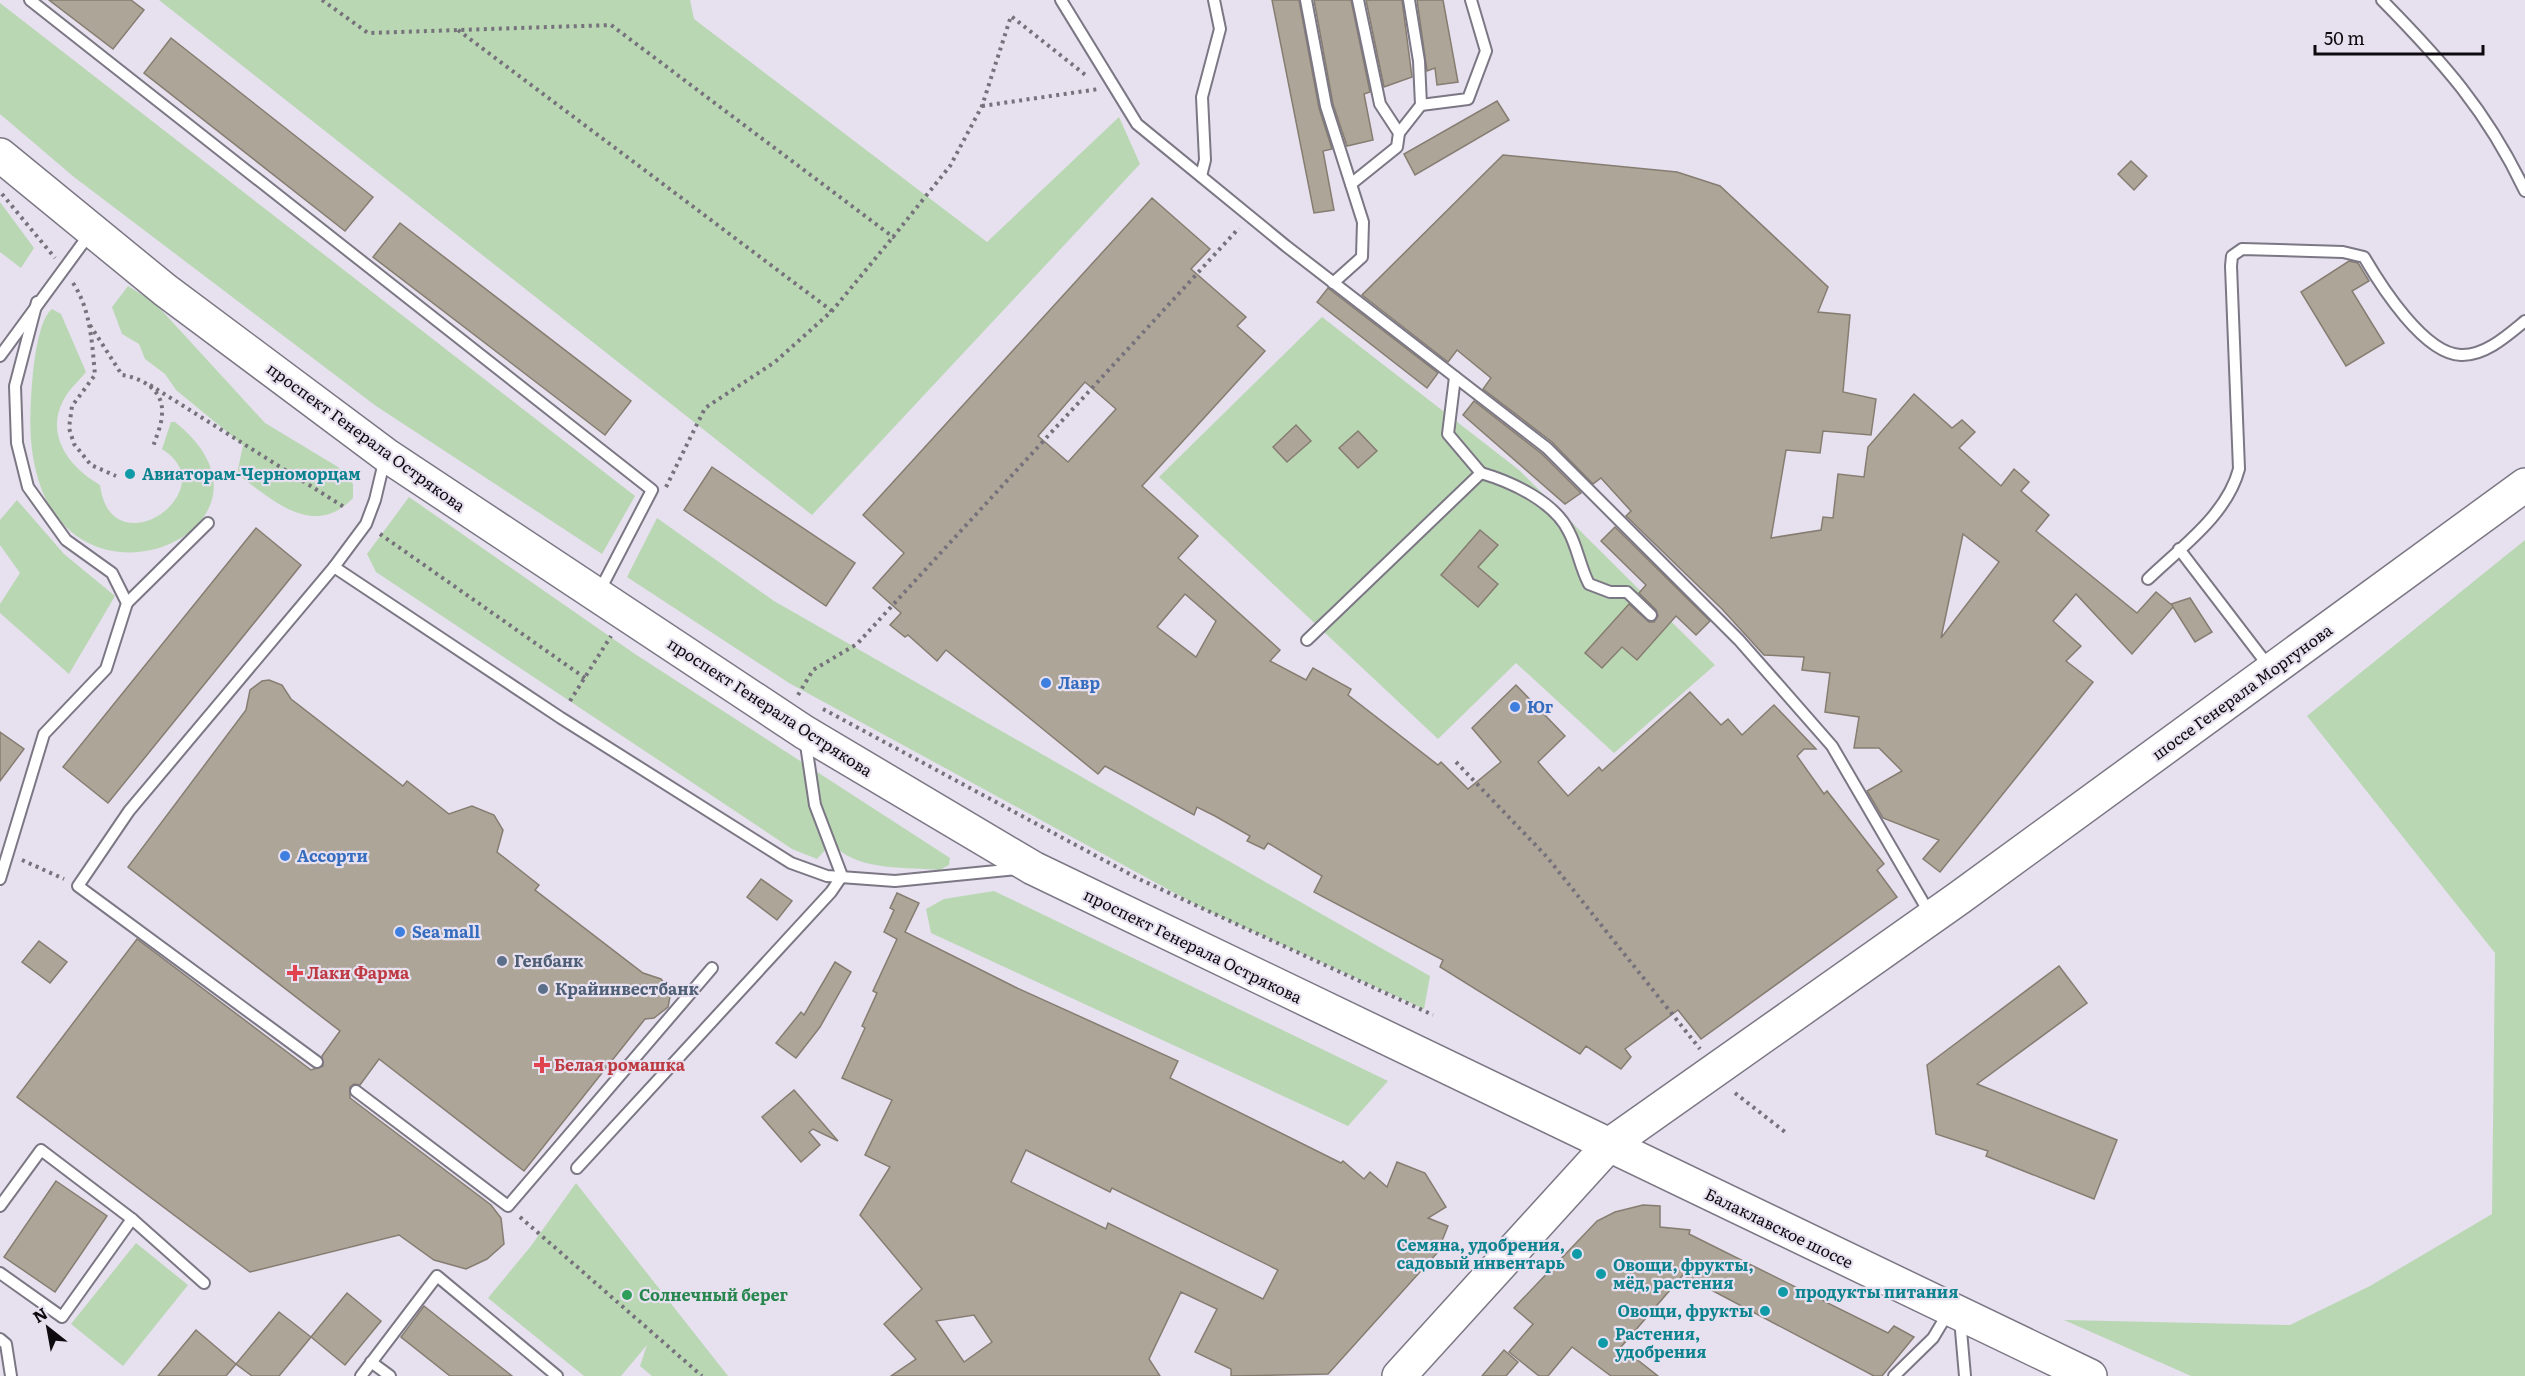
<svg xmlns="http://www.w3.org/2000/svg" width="2525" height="1376" viewBox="0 0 2525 1376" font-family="Literata,serif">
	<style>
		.green { fill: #bad7b4 }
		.building { fill: #aea599; stroke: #867d71; stroke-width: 1.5; fill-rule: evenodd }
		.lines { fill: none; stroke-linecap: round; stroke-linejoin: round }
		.lane-casing { stroke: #7c7784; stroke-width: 14 }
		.primary-casing { stroke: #7c7784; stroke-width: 36 }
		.path { stroke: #76727b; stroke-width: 4; stroke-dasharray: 3 4.5; stroke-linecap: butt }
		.lane { stroke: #fff; stroke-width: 10 }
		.primary { stroke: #fff; stroke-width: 33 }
		.culture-dot { fill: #0f9aa8; stroke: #e6e0ef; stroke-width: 2 }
		.shop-dot { fill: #3f7fe0; stroke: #e6e0ef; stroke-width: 2 }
		.service-dot { fill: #5c6f8a; stroke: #e6e0ef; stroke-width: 2 }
		.health-dot { fill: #e0444e; stroke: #e6e0ef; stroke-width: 2 }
		.leisure-dot { fill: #2e9e5b; stroke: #e6e0ef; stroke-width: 2 }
		.labels { text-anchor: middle; stroke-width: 4.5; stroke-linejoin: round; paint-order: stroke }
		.street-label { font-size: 16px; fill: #0d0b0f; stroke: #e6e0ef }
		.culture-label { font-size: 16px; font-weight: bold; fill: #0d838f; stroke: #e6e0ef; text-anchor: start }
		.shop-label { font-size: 16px; font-weight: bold; fill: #366cbe; stroke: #e6e0ef; text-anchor: start }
		.service-label { font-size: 16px; font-weight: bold; fill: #4e5e75; stroke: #e6e0ef; text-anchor: start }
		.health-label { font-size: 16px; font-weight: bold; fill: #be3a42; stroke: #e6e0ef; text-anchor: start }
		.leisure-label { font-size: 16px; font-weight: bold; fill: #27864d; stroke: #e6e0ef; text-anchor: start }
	</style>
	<rect width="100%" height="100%" fill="#e6e0ef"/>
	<g class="green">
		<polygon points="159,0 690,0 694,19 987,242 1119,117 1140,164 812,515"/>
		<polygon points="0,3 635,496 602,554 376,406 74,177 0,114"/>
		<polygon points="0,202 34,248 21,268 0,252"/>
		<path d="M128 286 154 302 265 423 338 467 353 484V498C313 540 272 499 237 474L243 445 176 390 165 374 145 359 139 344 122 334 112 307Z"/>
		<path d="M52 309 61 314 86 372C78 382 69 389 63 401 45 436 70 468 100 485 111 571 228 490 162 449L171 422H175C319 537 14 656 31 400 32 380 36 321 52 309Z"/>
		<polygon points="1322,317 1519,470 1715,665 1614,753 1516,663 1438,739 1159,477"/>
		<path d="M409 497 635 654 950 858 949 865 940 870C908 867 861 871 837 848L826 849 817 859 792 849 376 572 367 554Z"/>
		<polygon points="17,500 64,554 115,596 69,674 0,613 0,604 20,573 0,545 0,520"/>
		<polygon points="657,518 774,601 1430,976 1424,1009 1204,909 789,683 627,577"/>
		<polygon points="2525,540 2525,1376 2191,1376 2064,1320 2290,1325 2370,1286 2492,1214 2495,953 2307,716"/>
		<polygon points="994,891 1388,1081 1348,1126 931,933 926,909 944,899"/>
		<polygon points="576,1183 728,1376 652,1376 640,1366 647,1345 621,1376 584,1376 488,1298 531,1246"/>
		<polygon points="136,1243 188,1285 123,1366 71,1324"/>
	</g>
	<g class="building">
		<polygon points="49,0 131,0 144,10 113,49"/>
		<polygon points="1272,0 1299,0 1319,108 1332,149 1323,151 1334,210 1314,213"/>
		<polygon points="1314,0 1351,0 1370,92 1364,94 1373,140 1347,146 1333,104"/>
		<polygon points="1366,0 1402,0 1412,77 1384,87"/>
		<polygon points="1417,0 1443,0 1458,82 1437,85 1435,68 1427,71"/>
		<polygon points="171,38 373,197 345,231 144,73"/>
		<polygon points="1497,101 1509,120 1415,175 1404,154"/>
		<path d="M1503 155 1677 172 1720 186 1828 287 1818 312 1850 315 1843 392 1876 399 1871 435 1823 431 1820 453 1786 450 1771 538 1821 530 1823 517 1833 518 1838 474 1864 477 1868 447 1914 394 1952 428 1962 420 1975 432 1959 448 2001 486 2014 469 2029 482 2021 491 2049 515 2036 531 2137 613 2156 592 2173 606 2171 604 2190 598 2212 632 2195 642 2173 607 2132 654 2076 594 2053 621 2081 646 2066 661 2093 682 1940 872 1923 859 1939 840 1883 818 1867 791 1902 771 1879 748H1854L1859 717 1825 712 1830 673 1802 670 1804 657 1764 655 1722 609 1626 516 1631 511 1601 478 1593 484 1552 442 1483 389 1491 378 1457 350 1448 362 1362 295ZM1963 534 1999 562 1941 638Z"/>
		<polygon points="2131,161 2147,176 2134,190 2118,174"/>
		<path d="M1152 198 1210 249 1191 269 1246 317 1237 326 1265 351 1142 486 1198 536 1178 558 1280 650 1270 661 1306 680 1313 668 1351 689 1348 695 1438 765 1441 762 1468 789 1501 762 1472 728 1516 685 1565 736 1538 762 1568 796 1599 767 1602 771 1690 692 1721 725 1728 719 1742 735 1774 705 1816 749H1804L1797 756 1824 794 1827 791 1884 864 1877 870 1897 897 1701 1039 1678 1010 1625 1049 1631 1057 1621 1069 1586 1046 1580 1054 1440 967 1443 960 1314 892 1322 876 1268 843 1264 849 1247 841 1250 836 1215 816 1197 807 1194 815 1105 766 1098 774 946 650 937 661 908 635 905 637 890 625 901 613 873 588 904 553 863 515ZM1085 382 1116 409 1068 462 1038 436ZM1185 594 1216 621 1196 657 1157 627Z"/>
		<polygon points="400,223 631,401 605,435 373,257"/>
		<polygon points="2349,261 2358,263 2369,281 2352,291 2384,343 2346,366 2301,292"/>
		<polygon points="1328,288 1438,373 1427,388 1317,302"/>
		<polygon points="1474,401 1542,454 1581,493 1565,504 1463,415"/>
		<polygon points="1296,425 1311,441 1287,462 1273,447"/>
		<polygon points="1358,431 1377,451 1358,468 1339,448"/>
		<polygon points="712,467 855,563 826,606 684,510"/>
		<polygon points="1615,527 1710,621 1696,635 1676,616 1637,660 1622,647 1602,668 1585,653 1629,604 1649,622 1654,622 1658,616 1656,610 1639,593 1646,585 1601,541"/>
		<polygon points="256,528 301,565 108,803 63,767"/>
		<polygon points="1480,530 1498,545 1478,567 1498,584 1478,607 1441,575"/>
		<polygon points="269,680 282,685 291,699 403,786 407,781 449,814 472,806 494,815 503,830 497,852 539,885 535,890 643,973 661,979 671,992 668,1007 654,1018 645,1019 524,1171 379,1059 360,1085 354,1084 350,1087 350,1098 491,1205 501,1218 504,1244 487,1259 466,1269 434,1260 399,1235 250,1272 17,1097 137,939 311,1070 323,1066 322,1056 340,1031 128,867 246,710 250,690 262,681"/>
		<polygon points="0,732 24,749 0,781"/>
		<polygon points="761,879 792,901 777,920 747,897"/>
		<path d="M897 893 919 903 905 932 1015 987 1178 1061 1170 1078 1341 1163 1343 1161 1364 1179 1370 1172 1387 1187 1397 1162 1425 1173 1446 1207 1428 1218 1448 1226 1437 1253 1328 1374 1231 1376V1369L1195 1352 1217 1309 1181 1292 1149 1359 1160 1376H891L916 1359 884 1324 922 1289 860 1215 890 1167 865 1155 892 1100 842 1078 865 1028 862 1026 877 993 873 991 897 939 884 932 894 910 890 908ZM1026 1150 1110 1192 1112 1188 1278 1270 1263 1299 1108 1223 1106 1229 1011 1182ZM974 1315 992 1342 964 1362 936 1321Z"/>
		<polygon points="39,941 67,962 50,983 22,962"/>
		<polygon points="835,962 851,972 820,1027 796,1058 776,1043 801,1012 804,1015"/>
		<polygon points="2059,966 2087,1003 1977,1084 2117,1140 2094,1199 1986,1156 1988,1151 1936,1134 1927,1065"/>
		<polygon points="794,1090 838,1141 813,1129 809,1132 820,1145 801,1162 762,1117"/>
		<polygon points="56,1181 107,1216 55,1292 4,1257"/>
		<polygon points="1643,1205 1660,1206 1660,1227 1690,1230 1689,1234 1888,1333 1894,1326 1914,1337 1882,1376 1874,1376 1683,1275 1621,1347 1658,1376 1611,1376 1572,1347 1548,1376 1539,1376 1509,1352 1533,1324 1514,1308 1597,1221 1615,1212"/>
		<polygon points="347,1293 381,1321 345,1365 311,1337"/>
		<polygon points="424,1306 512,1376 450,1376 401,1337"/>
		<polygon points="279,1312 311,1337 279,1376 252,1376 236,1364"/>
		<polygon points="196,1330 236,1364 226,1376 158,1376"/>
		<polygon points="1504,1350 1518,1362 1506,1376 1482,1376"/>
	</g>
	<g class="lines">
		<g class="lane-casing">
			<g id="lane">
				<polyline points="30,0 652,490 599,592"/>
				<polyline points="1061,0 1137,124 1286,246 1547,448 1739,640 1832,746 1930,914"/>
				<polyline points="1306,0 1326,106 1363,222 1362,257 1333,283"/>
				<path d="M2382 0C2443 62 2487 111 2525 191"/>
				<polyline points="1421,105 1468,99 1486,51 1471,0"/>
				<polyline points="1399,133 1421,105 1419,61 1409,0"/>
				<polyline points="1201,176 1205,160 1202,97 1220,29 1214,0"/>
				<polyline points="1351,184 1397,147 1399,133 1380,104 1358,0"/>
				<polyline points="0,356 91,232"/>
				<polyline points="385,458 375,500 366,524 334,567 561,718 791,863 827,876 895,881 1017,869"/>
				<path d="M1481 473C1512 482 1555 502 1569 532 1578 549 1580 567 1589 584L1610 592H1627L1651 615"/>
				<polyline points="2179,549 2270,668"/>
				<path d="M2148 579C2181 547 2227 515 2239 469L2231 266 2232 256 2242 249 2343 252 2364 257C2381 286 2424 354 2461 355 2485 356 2508 335 2525 321"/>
				<polyline points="127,603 208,523"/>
				<polyline points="1307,640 1481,473 1448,434 1455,377"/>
				<polyline points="0,879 44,734 106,669 127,603 112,573 66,540 28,487 17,443 15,386 37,302"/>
				<polyline points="317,1062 78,886 129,811 334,567"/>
				<polyline points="356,1091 508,1206 712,968"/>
				<polyline points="577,1168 831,892 842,876 815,805 805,738"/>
				<polyline points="0,1206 41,1150 132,1219 62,1317 0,1273"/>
				<polyline points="132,1219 204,1283"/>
				<polyline points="1960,1319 1965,1376"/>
				<polyline points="0,1339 6,1344 11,1376"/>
				<polyline points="371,1362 390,1376"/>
				<polyline points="361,1376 437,1276 557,1376"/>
				<polyline points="1894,1376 1933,1338 1948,1313"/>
			</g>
		</g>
		<g class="primary-casing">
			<g id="primary">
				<polyline points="0,155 165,290 386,455 804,732 1033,868 2090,1376"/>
				<polyline points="1399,1376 1609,1145 1959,898 2525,485"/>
			</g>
		</g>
		<g class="path">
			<polyline points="322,0 368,33 611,25 893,237 950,166 982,106 1011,16 1088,77"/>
			<polyline points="458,30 832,311"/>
			<polyline points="982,106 1099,89"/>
			<polyline points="2,194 55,258"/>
			<path d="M73 283C91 310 92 344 95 375L72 406 69 428 74 444 91 465 116 476"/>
			<path d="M90 325 122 375C142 378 164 390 162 414 162 424 156 437 153 447"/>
			<polyline points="150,385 344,507"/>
			<polyline points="666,487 705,408 775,362 832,311 893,237"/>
			<polyline points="380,534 585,678"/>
			<polyline points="798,695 813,670 857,644 1239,228"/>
			<polyline points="570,701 611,636"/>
			<polyline points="823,709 1139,879 1433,1015"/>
			<polyline points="1456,762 1547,857 1700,1049"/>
			<polyline points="22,860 64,879"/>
			<polyline points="1735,1093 1785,1132"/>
			<polyline points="520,1217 702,1376"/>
		</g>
		<use href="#lane" class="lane"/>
		<use href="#primary" class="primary"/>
	</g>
	<g class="culture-dot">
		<circle cx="130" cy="474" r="6"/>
		<circle cx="1577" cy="1254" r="6"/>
		<circle cx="1601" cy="1274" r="6"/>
		<circle cx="1783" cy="1292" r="6"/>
		<circle cx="1765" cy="1311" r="6"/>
		<circle cx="1603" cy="1343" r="6"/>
	</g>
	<g class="shop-dot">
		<circle cx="1046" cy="683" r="6"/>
		<circle cx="1515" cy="707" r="6"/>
		<circle cx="285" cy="856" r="6"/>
		<circle cx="400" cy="932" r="6"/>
	</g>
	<g class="service-dot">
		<circle cx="502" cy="961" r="6"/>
		<circle cx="543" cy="989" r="6"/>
	</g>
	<g class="health-dot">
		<path d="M292 964h6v6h6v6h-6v6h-6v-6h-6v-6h6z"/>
		<path d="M539 1056h6v6h6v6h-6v6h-6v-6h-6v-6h6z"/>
	</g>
	<circle class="leisure-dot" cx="627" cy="1295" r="6"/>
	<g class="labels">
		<g class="street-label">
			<text transform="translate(366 437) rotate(36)" y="6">проспект Генерала Острякова</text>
			<text transform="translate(2242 692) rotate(-36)" y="6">шоссе Генерала Моргунова</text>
			<text transform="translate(770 707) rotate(33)" y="6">проспект Генерала Острякова</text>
			<text transform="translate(1193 946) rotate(26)" y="6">проспект Генерала Острякова</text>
			<text transform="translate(1779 1228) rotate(26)" y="6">Балаклавское шоссе</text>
		</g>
		<g class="culture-label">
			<text x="142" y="480">Авиаторам-Черноморцам</text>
			<text x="1565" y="1251" text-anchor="end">Семяна, удобрения,<tspan x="1565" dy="18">садовый инвентарь</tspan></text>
			<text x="1613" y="1271">Овощи, фрукты,<tspan x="1613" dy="18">мёд, растения</tspan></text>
			<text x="1795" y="1298">продукты питания</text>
			<text x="1753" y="1317" text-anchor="end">Овощи, фрукты</text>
			<text x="1615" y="1340">Растения,<tspan x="1615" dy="18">удобрения</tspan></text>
		</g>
		<g class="shop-label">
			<text x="1058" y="689">Лавр</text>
			<text x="1527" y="713">Юг</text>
			<text x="297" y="862">Ассорти</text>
			<text x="412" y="938">Sea mall</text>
		</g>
		<g class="service-label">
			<text x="514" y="967">Генбанк</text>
			<text x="555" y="995">Крайинвестбанк</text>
		</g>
		<g class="health-label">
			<text x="307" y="979">Лаки Фарма</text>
			<text x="554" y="1071">Белая ромашка</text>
		</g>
		<g class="leisure-label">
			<text x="639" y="1301">Солнечный берег</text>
		</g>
	</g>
	<g transform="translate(48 1328) rotate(329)" stroke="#e6e0ef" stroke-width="4.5" paint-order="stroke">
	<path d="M0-4.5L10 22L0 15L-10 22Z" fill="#0d0b0f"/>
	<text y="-9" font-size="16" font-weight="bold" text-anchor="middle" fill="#0d0b0f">N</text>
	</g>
	<path d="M2315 45v9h168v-9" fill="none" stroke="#0d0b0f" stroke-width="3"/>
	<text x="2324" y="45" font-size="18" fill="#0d0b0f" stroke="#e6e0ef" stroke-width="4.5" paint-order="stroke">50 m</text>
</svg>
